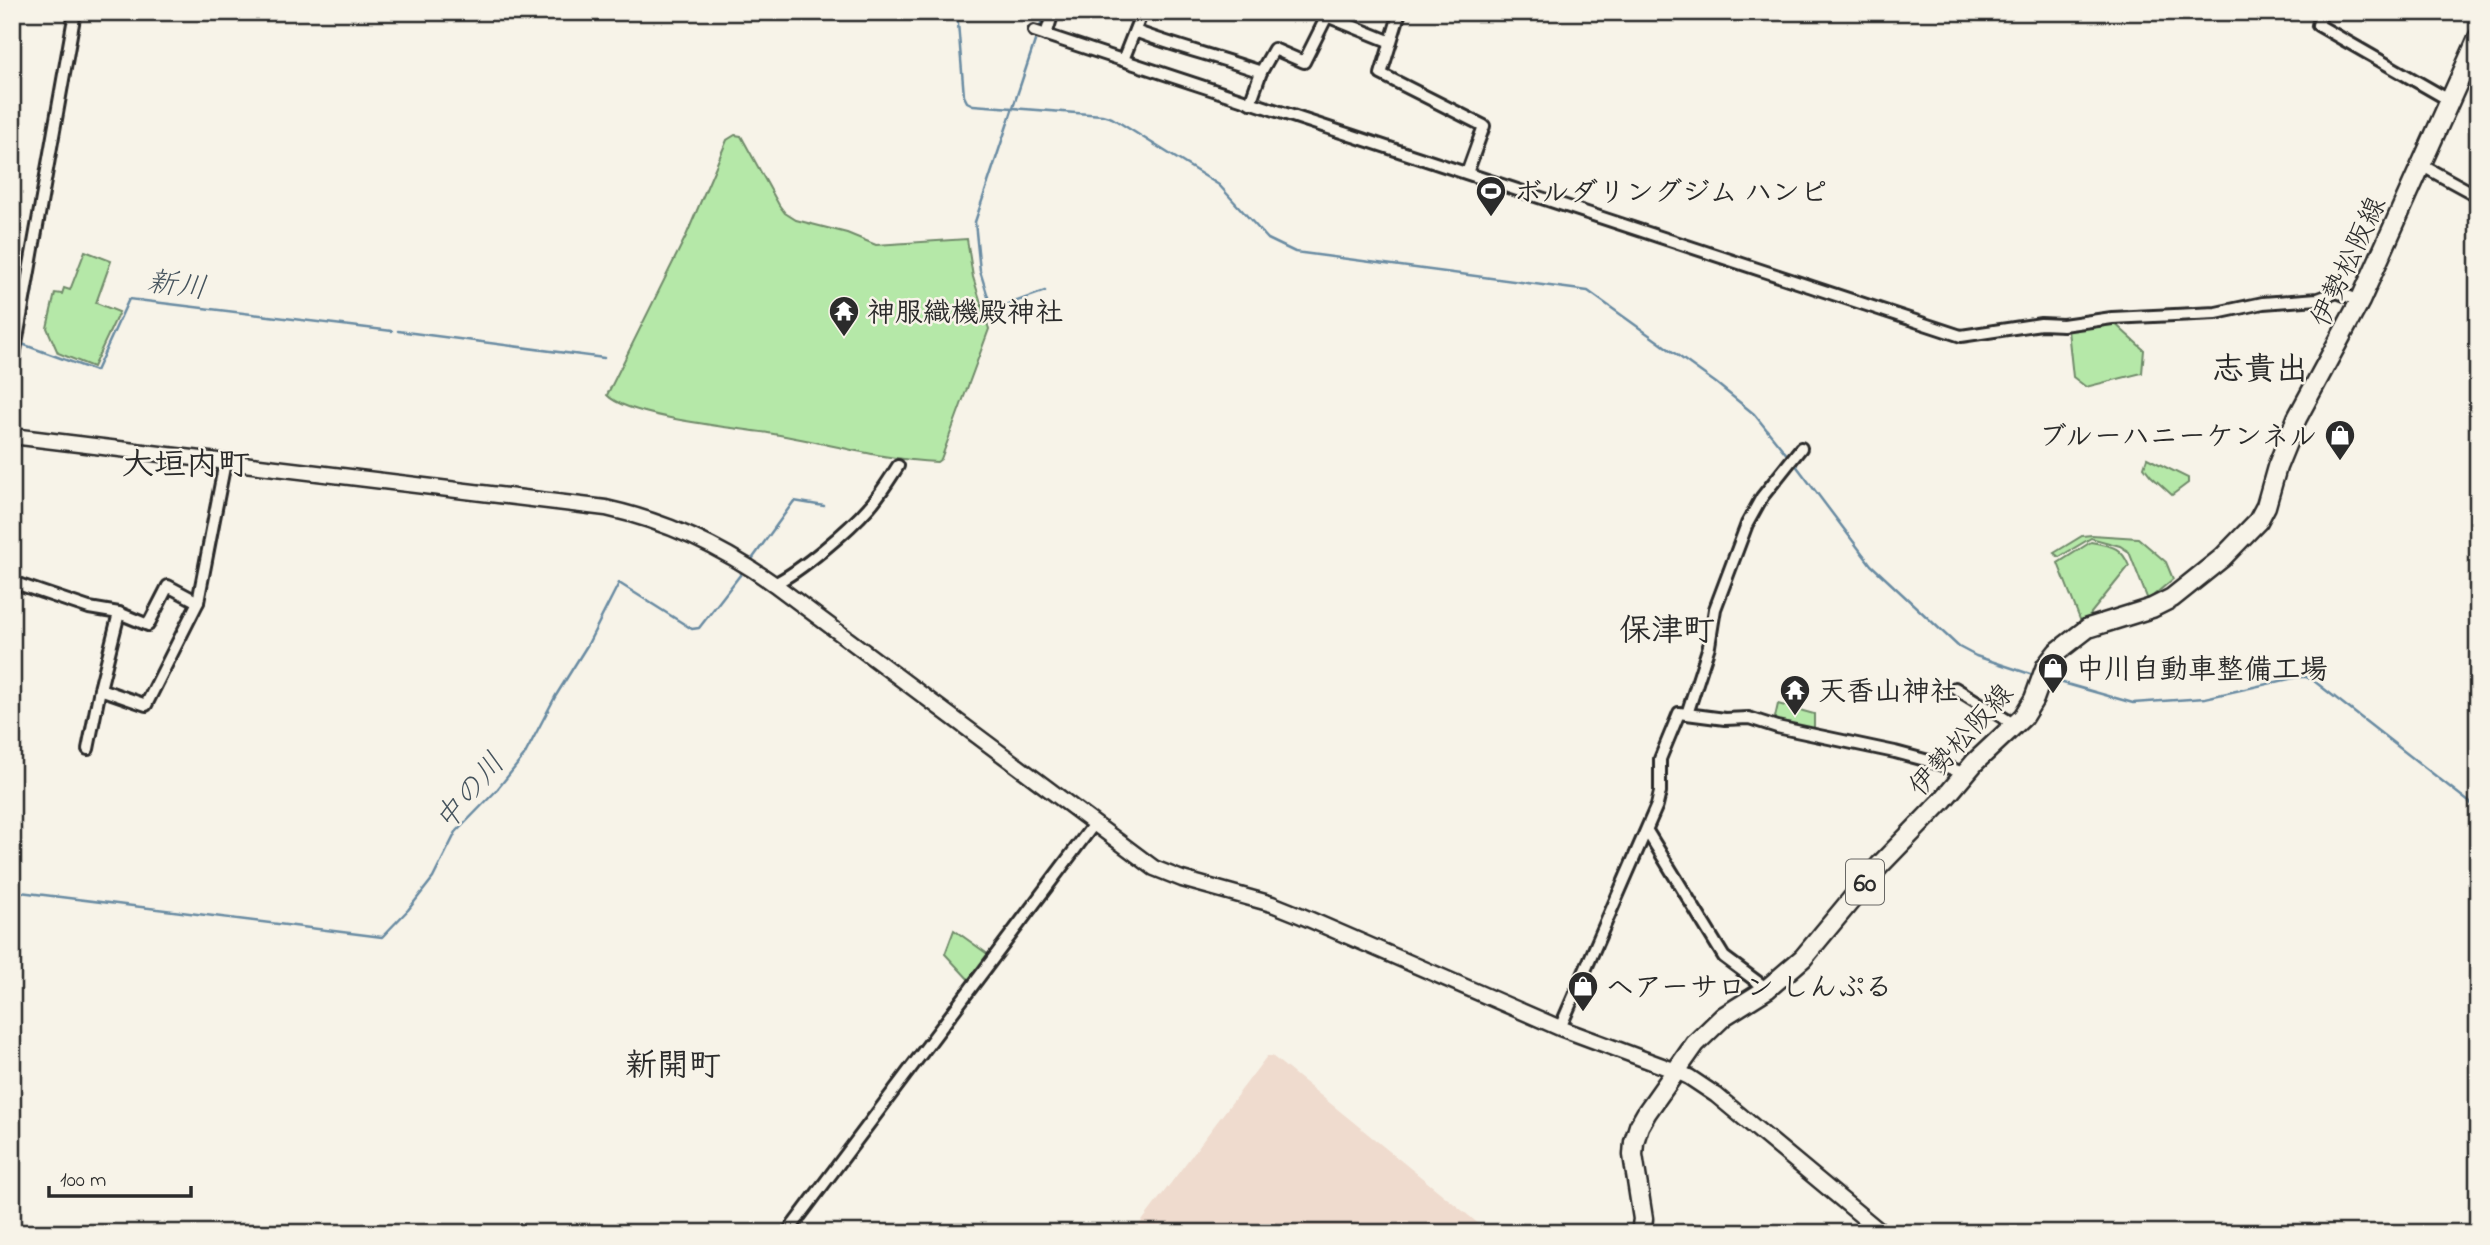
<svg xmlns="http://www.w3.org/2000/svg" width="2490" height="1245" viewBox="0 0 2490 1245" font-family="'Indie Flower','Klee One',sans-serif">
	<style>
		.built { fill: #efdbce }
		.green { fill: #b5e8a8; stroke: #708a6a; stroke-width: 2 }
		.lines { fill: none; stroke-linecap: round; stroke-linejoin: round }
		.stream { stroke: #698ba2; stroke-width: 2.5 }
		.minor-casing { stroke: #2b2b2b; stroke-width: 16 }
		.tertiary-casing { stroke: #2b2b2b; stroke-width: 19 }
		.primary-casing { stroke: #2b2b2b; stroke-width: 23 }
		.minor { stroke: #f7f3e8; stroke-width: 10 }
		.tertiary { stroke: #f7f3e8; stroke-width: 14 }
		.primary { stroke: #f7f3e8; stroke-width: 18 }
		.labels { text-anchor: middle; stroke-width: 5; stroke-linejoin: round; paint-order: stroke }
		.shield { fill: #f7f3e8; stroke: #686764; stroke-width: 2 }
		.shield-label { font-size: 26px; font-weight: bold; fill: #2b2b2b }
		.poi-label { font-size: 28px; font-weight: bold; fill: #2b2b2b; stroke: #f7f3e8; text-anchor: start }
		.street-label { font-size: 28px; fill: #2b2b2b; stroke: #f7f3e8 }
		.water-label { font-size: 30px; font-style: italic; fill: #45535d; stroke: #f7f3e8 }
		.quarter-label { font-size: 32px; font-weight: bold; fill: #2b2b2b; stroke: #f7f3e8 }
	</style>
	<rect width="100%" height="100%" fill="#f7f3e8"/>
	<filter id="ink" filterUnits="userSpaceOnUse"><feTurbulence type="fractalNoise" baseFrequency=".0143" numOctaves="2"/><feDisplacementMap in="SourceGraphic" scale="14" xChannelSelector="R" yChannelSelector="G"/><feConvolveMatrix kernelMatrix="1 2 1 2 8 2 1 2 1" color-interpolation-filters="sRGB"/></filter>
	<g filter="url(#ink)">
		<polygon class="built" points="1267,1056 1272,1056 1490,1233 1133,1233"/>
		<g class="green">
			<path d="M735 135 741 136 779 205 785 213 796 220 847 233 876 245 967 239 973 277 989 329 941 459 937 462C880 460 825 442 768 433 735 428 627 417 607 395L686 236 727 140Z"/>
			<polygon points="85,251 111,261 96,303 119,312 93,367 58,353 47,328 55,293 62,294 64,288 70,290"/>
			<polygon points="2112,321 2144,350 2142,373 2086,387 2073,377 2068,330"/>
			<polygon points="2147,458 2188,478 2188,483 2172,495 2151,476 2144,467"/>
			<polygon points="2092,535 2138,538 2166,562 2173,579 2148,600 2129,552 2120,546 2091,538 2059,557 2054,553 2082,536"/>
			<path d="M2091 542C2111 546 2121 546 2129 566L2091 613 2090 618 2081 622 2058 563Z"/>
			<polygon points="1778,704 1814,714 1814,730 1774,722"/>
			<polygon points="954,930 989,955 969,980 945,954"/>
		</g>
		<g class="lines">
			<g class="stream">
				<polyline points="952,12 958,23 964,96 967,102 973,105 1102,115 1112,118 1219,185 1268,239 1295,252 1588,291 1716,383 1754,414 1788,456"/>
				<polyline points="1039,29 1045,12"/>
				<polyline points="1037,35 975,222 980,271 992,310 1045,291"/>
				<polyline points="12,281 23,284"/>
				<polyline points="33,287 22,344 96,371 129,299 392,331"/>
				<polyline points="398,331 604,358"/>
				<polyline points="1795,464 1871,565 1959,647 1976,656 2036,676"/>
				<polyline points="750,562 794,501 824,506"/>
				<polyline points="2049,679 2133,703 2205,698 2298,677 2306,677 2314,681 2478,809"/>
				<polyline points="12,891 382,937 408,910 433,878 456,832 496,791 524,756 555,697 588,644 619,583 692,629 699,628 744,570"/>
			</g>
			<g class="minor-casing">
				<g id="minor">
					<polyline points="1400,12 1381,74 1484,126 1467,173"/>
					<polyline points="2322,12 2318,25 2449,100"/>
					<polyline points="1327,16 1391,42"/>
					<polyline points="1034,31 1961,336 2041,324 2063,325 2112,318 2216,313 2263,303 2318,299 2337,292 2360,301"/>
					<path d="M1135 31C1176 47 1219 57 1261 72L1250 103"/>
					<polyline points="1046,35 1053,12"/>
					<polyline points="1123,60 1142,12"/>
					<polyline points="1261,72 1274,49 1304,62 1329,12"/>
					<polyline points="2421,165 2478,196"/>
					<polyline points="12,367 75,12"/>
					<polyline points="12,582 89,608 119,613 100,689 146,705 198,602 225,462"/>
					<path d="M774 584C801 571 849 530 869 507 880 495 889 480 898 466"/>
					<polyline points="119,613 148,625 168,586 198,602"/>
					<polyline points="1955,688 2015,725"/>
					<polyline points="1687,714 1709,646 1715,609 1747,524 1762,497 1801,448"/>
					<polyline points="88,749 100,689"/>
					<polyline points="1647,831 1724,957 1767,989"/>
					<polyline points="1560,1028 1657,805 1660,792 1660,759 1679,713 1725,719 1749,718 1777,727 1895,752 1940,764 1965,774"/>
					<polyline points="787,1233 1094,824"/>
				</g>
			</g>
			<g class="tertiary-casing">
				<path id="tertiary" d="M12 436 606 508C669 522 722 547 774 584L1154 868 1182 879 1272 904 1297 914 1560 1028 1676 1071 1689 1077 1716 1095 1882 1233"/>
			</g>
			<g class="primary-casing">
				<polyline id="primary" points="1641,1233 1643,1219 1633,1155 1634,1142 1639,1126 1647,1112 1695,1044 1724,1016 1767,989 1803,958 1880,865 1943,800 1975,762 2023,717 2034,699 2046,666 2057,652 2088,628 2152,608 2172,598 2222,558 2258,521 2266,506 2277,467 2297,418 2360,301 2478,38"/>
			</g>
			<use href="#minor" class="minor"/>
			<use href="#tertiary" class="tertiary"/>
			<use href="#primary" class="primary"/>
		</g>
	</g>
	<defs>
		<g id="stadium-pin" transform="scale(1.575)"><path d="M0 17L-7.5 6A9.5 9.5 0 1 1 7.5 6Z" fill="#2b2b2b" stroke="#f7f3e8"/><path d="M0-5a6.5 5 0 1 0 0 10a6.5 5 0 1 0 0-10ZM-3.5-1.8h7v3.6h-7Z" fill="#fff"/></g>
		<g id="temple-pin" transform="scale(1.575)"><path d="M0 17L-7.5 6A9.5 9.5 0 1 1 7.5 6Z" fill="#2b2b2b" stroke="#f7f3e8"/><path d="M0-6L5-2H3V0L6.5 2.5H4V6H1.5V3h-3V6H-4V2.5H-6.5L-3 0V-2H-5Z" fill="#fff"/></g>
		<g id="shop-pin" transform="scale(1.575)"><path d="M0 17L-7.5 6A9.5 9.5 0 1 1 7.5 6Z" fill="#2b2b2b" stroke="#f7f3e8"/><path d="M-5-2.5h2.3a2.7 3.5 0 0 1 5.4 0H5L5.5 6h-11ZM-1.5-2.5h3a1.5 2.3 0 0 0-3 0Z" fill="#fff"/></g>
	</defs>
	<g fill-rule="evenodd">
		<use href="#stadium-pin" x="1491" y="191"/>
		<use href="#temple-pin" x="844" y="311"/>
		<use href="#shop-pin" x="2340" y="435"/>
		<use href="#shop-pin" x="2053" y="668"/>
		<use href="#temple-pin" x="1795" y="690"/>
		<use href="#shop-pin" x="1583" y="986"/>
	</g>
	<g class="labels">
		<rect class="shield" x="1846" y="859.5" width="38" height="45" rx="5"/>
		<g class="shield-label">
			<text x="1865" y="891">60</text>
		</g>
		<g class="poi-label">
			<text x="1514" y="201">ボルダリングジム ハンピ</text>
			<text x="867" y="321">神服織機殿神社</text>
			<text x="2317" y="445" text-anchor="end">ブルーハニーケンネル</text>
			<text x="2076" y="678">中川自動車整備工場</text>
			<text x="1818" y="700">天香山神社</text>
			<text x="1606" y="996">ヘアーサロン しんぷる</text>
		</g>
		<g class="street-label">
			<text transform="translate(2347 261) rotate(-65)" y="10">伊勢松阪線</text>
			<text transform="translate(1960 739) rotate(-48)" y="10">伊勢松阪線</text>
		</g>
		<g class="water-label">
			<text transform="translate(177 284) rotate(7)" y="10">新川</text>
			<text transform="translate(469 791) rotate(-50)" y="10">中の川</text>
		</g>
		<g class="quarter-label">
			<text x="2260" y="379">志貴出</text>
			<text x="186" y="474">大垣内町</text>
			<text x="1667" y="640">保津町</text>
			<text x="673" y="1075">新開町</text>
		</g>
	</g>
	<rect width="2490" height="1245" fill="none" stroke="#f7f3e8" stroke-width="42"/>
	<rect x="21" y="21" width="2448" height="1203" fill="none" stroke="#2b2b2b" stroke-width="2.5" filter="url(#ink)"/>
	<path d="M49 1186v10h142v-10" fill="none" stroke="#2b2b2b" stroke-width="3.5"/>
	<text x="60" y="1186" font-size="21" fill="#2b2b2b" stroke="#f7f3e8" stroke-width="5" paint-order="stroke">100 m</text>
</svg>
